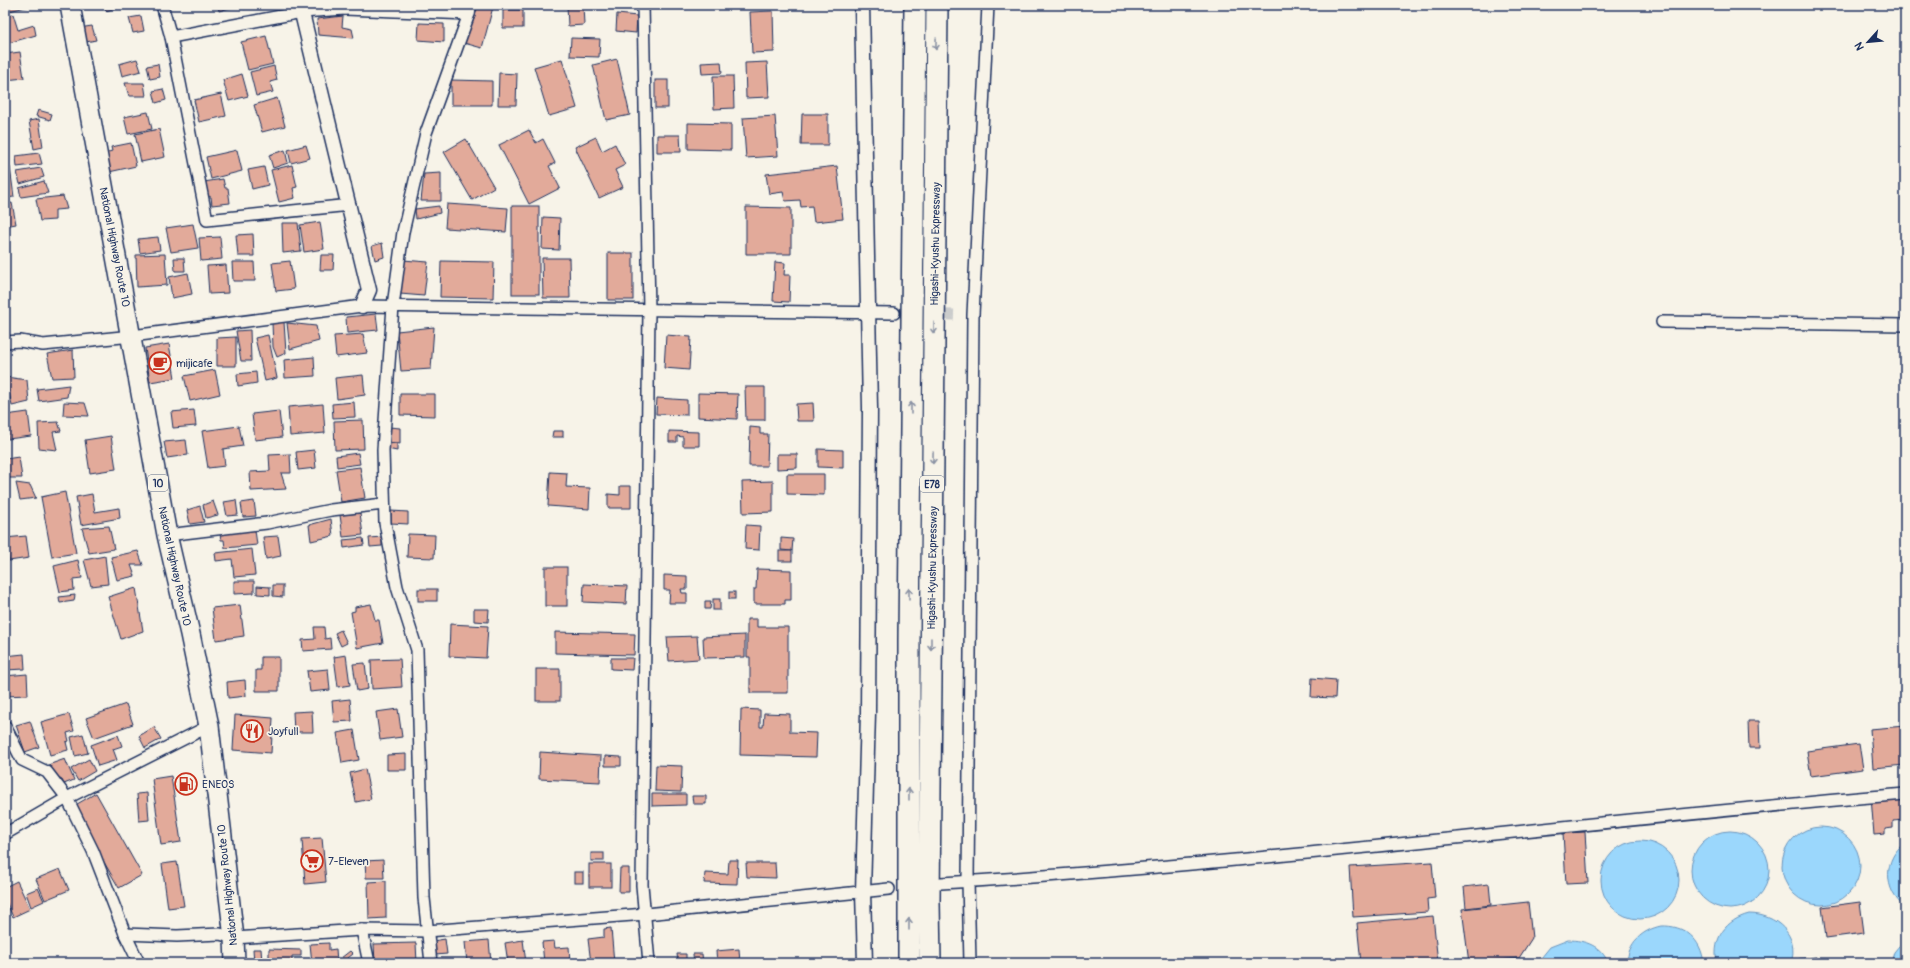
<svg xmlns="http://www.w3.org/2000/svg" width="1910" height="968" viewBox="0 0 1910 968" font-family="Pangolin,sans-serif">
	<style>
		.water { fill: #9bd7fc; stroke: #6894bd }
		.building { fill: #e2aa9a; stroke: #1b2f5e }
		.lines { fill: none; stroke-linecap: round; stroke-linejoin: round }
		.minor-tunnel { stroke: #cbcccc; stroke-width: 11; stroke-dasharray: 11 5.5; stroke-linecap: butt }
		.minor-casing { stroke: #1b2f5e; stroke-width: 14 }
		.tertiary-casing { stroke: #1b2f5e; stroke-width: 17 }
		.trunk-casing { stroke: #1b2f5e; stroke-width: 22 }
		.motorway-casing { stroke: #1b2f5e; stroke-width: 24 }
		.minor { stroke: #f7f3e8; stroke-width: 11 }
		.tertiary { stroke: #f7f3e8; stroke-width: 14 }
		.trunk { stroke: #f7f3e8; stroke-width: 19 }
		.motorway { stroke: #f7f3e8; stroke-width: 21 }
		.oneway { stroke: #8991a3 }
		.labels { text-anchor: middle; stroke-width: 3.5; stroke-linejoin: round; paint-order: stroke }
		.shield { fill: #f7f3e8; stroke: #5d6a87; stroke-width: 1 }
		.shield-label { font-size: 10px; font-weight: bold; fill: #1b2f5e }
		.street-label { font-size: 11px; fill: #1b2f5e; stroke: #f7f3e8 }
		.poi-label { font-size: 11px; fill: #1b2f5e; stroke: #f7f3e8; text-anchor: start }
	</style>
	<rect width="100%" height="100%" fill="#f7f3e8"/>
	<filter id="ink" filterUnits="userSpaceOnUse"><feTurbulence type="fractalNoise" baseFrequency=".025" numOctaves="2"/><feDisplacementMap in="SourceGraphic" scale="8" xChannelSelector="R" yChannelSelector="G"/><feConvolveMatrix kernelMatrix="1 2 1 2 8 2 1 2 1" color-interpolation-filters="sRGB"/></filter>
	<g filter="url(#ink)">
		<g class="water">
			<circle cx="1821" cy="866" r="39"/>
			<circle cx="1730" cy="870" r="39"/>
			<circle cx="1640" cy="880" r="39"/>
			<path d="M1905 843V907C1883 891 1883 858 1905 843Z"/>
			<path d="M1749 914C1776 914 1800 935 1791 963H1717C1712 938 1726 920 1749 914Z"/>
			<path d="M1661 926C1685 925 1701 939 1704 963H1627C1628 943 1642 930 1661 926Z"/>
			<polygon points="1905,939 1905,963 1891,963 1894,952"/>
			<path d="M1568 940C1585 940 1602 946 1608 963H1537L1550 947Z"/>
		</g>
		<g class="building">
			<polygon points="5,5 30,5 30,6 5,12"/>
			<polygon points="105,5 119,5 119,7 106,11"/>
			<polygon points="218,5 237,5 237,6 219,11"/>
			<polygon points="244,5 264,5 244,9"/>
			<polygon points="474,5 493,7 482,48 464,43"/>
			<polygon points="567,5 583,5 584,25 568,26"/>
			<rect x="503" y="10" width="20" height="18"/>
			<polygon points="773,11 774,52 752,53 750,12"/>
			<polygon points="13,14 18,30 34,25 36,35 5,44 5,16"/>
			<polygon points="617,14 637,16 636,33 616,31"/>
			<polygon points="141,16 144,31 133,33 129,18"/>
			<polygon points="343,16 342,27 352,29 354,38 318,35 317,19"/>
			<polygon points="419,23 444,24 444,42 418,40"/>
			<polygon points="92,26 96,40 81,43 79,28"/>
			<polygon points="266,36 273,64 248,70 241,42"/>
			<polygon points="571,38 600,39 599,57 570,56"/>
			<polygon points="20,52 24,78 6,80 5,54"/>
			<polygon points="137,59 141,71 122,76 119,64"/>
			<polygon points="562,59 577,108 549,116 534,67"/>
			<polygon points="617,59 630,115 606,120 593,65"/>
			<polygon points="721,62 722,73 702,74 701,63"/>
			<polygon points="767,62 769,97 746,98 745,63"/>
			<polygon points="158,64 160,77 150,79 147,66"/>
			<polygon points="274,66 277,80 270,82 273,92 256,96 250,72"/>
			<polygon points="499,73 517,74 516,105 498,105"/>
			<polygon points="242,74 248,96 229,101 223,80"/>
			<polygon points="713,76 733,76 734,108 714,109"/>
			<polygon points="451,80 492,81 492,105 451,105"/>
			<rect x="655" y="80" width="13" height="28"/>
			<polygon points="125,83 144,83 146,96 129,96"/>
			<polygon points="163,89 166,100 156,103 153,91"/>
			<polygon points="221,94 226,116 199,122 194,100"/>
			<polygon points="277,98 285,126 262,132 254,105"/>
			<polygon points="38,110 52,114 50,120 36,116"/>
			<polygon points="148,112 152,129 128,134 124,117"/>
			<polygon points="802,114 828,114 828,145 801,145"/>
			<polygon points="775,116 778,156 746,158 743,118"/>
			<polygon points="39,119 43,147 34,149 29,121"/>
			<polygon points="688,123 731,124 731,150 688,149"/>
			<polygon points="159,129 165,157 141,162 135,134"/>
			<polygon points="529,130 536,143 543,139 555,163 549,166 560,188 529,204 499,145"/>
			<polygon points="657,135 680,135 681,152 657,152"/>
			<polygon points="596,137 602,151 615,144 625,165 615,170 623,187 599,198 575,147"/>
			<polygon points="466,139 494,187 472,200 444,152"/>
			<polygon points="131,143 136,166 109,172 105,153 112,151 111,147"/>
			<polygon points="306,145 310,158 291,163 288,150"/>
			<polygon points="237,150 242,171 211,179 206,157"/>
			<polygon points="285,150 288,163 273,168 269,155"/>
			<polygon points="39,153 42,164 17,167 16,156"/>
			<polygon points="292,165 297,187 293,188 295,198 279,202 271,170"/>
			<polygon points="837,166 843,219 814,222 812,206 801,207 800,200 785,201 783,192 769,194 766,174"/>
			<polygon points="10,167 14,197 5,198 5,168"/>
			<polygon points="264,167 268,185 252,189 248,170"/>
			<polygon points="41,168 44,177 20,184 17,172"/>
			<polygon points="441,173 441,201 421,201 424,174"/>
			<polygon points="223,179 225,188 228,188 230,203 212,205 211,197 206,196 204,182"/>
			<polygon points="44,181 48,193 21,197 19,188"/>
			<polygon points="63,196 67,209 55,210 55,220 40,221 36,199"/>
			<polygon points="12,203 16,224 5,226 5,204"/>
			<polygon points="447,204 508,208 506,232 445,228"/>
			<polygon points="439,206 440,213 416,219 415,209"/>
			<rect x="512" y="206" width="27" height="88"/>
			<polygon points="746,207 791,208 791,254 746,254"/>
			<polygon points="543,217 560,218 559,250 542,249"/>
			<polygon points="320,222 324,249 304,252 300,225"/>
			<polygon points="282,223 298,223 301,251 283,253"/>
			<polygon points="193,224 198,248 171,252 166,228"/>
			<polygon points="253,234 254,256 238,256 236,235"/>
			<polygon points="158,237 160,250 140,253 138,239"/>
			<polygon points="220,237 222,259 201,261 199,238"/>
			<polygon points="382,243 384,257 375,260 372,246"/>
			<rect x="608" y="253" width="25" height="47"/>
			<polygon points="165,254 167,285 137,287 136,255"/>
			<polygon points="321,255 334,255 333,270 320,270"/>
			<polygon points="174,258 184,258 185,271 175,271"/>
			<polygon points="542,258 569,258 570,298 543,298"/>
			<polygon points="403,260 428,262 424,296 400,294"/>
			<polygon points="290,261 294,289 276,291 272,263"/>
			<polygon points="441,261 494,262 493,298 440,297"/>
			<polygon points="232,262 254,262 255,281 233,281"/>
			<polygon points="775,262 785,263 784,275 790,275 789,302 773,301"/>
			<polygon points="226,265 228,293 209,294 207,266"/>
			<polygon points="188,273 192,294 172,298 169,277"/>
			<polygon points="376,314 378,330 347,333 346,317"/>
			<polygon points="284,322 286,353 277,357 273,347 272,323"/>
			<polygon points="287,323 316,326 319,341 290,349"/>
			<polygon points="434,327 431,369 401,371 397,331"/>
			<polygon points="250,330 251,361 241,361 236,331"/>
			<polygon points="363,334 367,353 336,357 334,336"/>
			<polygon points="268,335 277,378 265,381 255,338"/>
			<polygon points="666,335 691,337 689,370 664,368"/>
			<polygon points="236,337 236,366 217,366 217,338"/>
			<polygon points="169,344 175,378 150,382 145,348"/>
			<polygon points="73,350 74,377 52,378 47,354"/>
			<polygon points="314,357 315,376 285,378 284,360"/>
			<polygon points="215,370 220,394 190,401 184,376"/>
			<polygon points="256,372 257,383 238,386 237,374"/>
			<polygon points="363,375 365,395 337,399 335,378"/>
			<polygon points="6,377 27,380 29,402 12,406"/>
			<polygon points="69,385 67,397 39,401 37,389"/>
			<polygon points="745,387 765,387 765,420 746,420"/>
			<polygon points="698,393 738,394 737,419 698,417"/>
			<polygon points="400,394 435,394 435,416 400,415"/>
			<polygon points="657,398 687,400 687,415 656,414"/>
			<polygon points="64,402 85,403 89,416 63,415"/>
			<polygon points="354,402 355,417 333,418 332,404"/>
			<polygon points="813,403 814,421 797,421 796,404"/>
			<polygon points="323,404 325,433 290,436 288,407"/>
			<polygon points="194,410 196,426 173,428 171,412"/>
			<polygon points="279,411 282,437 255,440 252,414"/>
			<polygon points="28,412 31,436 8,439 6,415"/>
			<polygon points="363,420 364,449 335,450 334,421"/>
			<polygon points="58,422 61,431 53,432 57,450 39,448 38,423"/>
			<polygon points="239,426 243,446 223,449 225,466 208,468 202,431"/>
			<polygon points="389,427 400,428 400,444 388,442"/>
			<polygon points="750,427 760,428 760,434 768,434 767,466 749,466"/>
			<polygon points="553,431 563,431 563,437 552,437"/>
			<polygon points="669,431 699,432 699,446 683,446 683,437 677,436 677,442 669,442"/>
			<polygon points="111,436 116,469 90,473 85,440"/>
			<polygon points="186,440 188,455 167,458 164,442"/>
			<polygon points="397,443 397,451 387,449 388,444"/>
			<polygon points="818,449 843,450 843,468 818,467"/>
			<polygon points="314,450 316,468 298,470 296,452"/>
			<polygon points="358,453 360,464 337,467 336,456"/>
			<polygon points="290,454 291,473 281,473 286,489 251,491 250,472 270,471 269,455"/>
			<polygon points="777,454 797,454 797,468 777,469"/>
			<polygon points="19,457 22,478 5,478 5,459"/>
			<polygon points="360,467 365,498 341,502 336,470"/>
			<polygon points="550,472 567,473 566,487 590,488 589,509 548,506"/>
			<polygon points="787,474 824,474 824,495 787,494"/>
			<polygon points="773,481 773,512 743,513 742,482"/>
			<polygon points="16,483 30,485 36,498 20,500"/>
			<polygon points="620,486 631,486 631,508 608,508 608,494 620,495"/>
			<polygon points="65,492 76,553 52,557 41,497"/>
			<polygon points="92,494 95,512 119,508 120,518 81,525 76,497"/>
			<polygon points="236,500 238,515 227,516 224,502"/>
			<polygon points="213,501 218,515 206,518 203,505"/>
			<polygon points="254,501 256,516 243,517 241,503"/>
			<polygon points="200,506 204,522 190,524 187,510"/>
			<polygon points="391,511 408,512 408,524 391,523"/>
			<polygon points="360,513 363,535 343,537 340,515"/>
			<polygon points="331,519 333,536 311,541 309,525"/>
			<polygon points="746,525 760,526 759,550 745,549"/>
			<polygon points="109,526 114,549 89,553 82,528"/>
			<polygon points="255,530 257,545 225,548 224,540 221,540 220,534"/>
			<polygon points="408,534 435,535 434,558 407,557"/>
			<polygon points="26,536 29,558 9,561 5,538"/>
			<polygon points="278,536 281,556 266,559 263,537"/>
			<polygon points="382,537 382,546 370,547 369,538"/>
			<polygon points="363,538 364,545 344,548 343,540"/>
			<polygon points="781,538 793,539 792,551 781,550"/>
			<polygon points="252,549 255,575 234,577 232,559 216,561 215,553"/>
			<polygon points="138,551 143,565 131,565 135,576 117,580 111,557"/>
			<rect x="779" y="551" width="13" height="10"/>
			<polygon points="105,556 108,584 91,586 84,560"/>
			<polygon points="78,560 82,578 73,579 74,590 60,592 54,566"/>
			<rect x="545" y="567" width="22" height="39"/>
			<polygon points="757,569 791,570 791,600 785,600 785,604 754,604 754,589 756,589"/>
			<polygon points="664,575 687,576 687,589 681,589 682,593 687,593 687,603 669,603 670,590 664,590"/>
			<polygon points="234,581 254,581 254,593 234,594"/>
			<polygon points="584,584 627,586 626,604 583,602"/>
			<polygon points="273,585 283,585 283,597 273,596"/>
			<polygon points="257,586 270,587 270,595 257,594"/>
			<polygon points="136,588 143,631 121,639 108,597"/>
			<rect x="418" y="589" width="19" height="12"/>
			<rect x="729" y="592" width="6" height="7"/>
			<polygon points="75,595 74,601 60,603 59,597"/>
			<rect x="713" y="599" width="7" height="11"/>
			<polygon points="705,601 711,601 710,609 705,609"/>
			<polygon points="371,604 375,620 379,620 383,643 357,648 351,612 355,611 355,607"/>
			<polygon points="240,605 244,636 216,640 212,608"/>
			<polygon points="474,609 489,609 488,622 474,621"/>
			<polygon points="747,619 757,619 757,627 788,627 788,693 750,693 750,657 747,657"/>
			<polygon points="450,624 488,626 486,658 449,656"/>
			<polygon points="314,627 324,627 325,639 330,638 331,649 303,651 302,640 315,639"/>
			<polygon points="341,630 347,643 341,646 335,633"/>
			<polygon points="555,632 635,634 634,655 555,653"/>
			<polygon points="745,635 745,657 704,658 703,637"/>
			<polygon points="697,636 699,659 669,661 667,637"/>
			<polygon points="24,654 25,669 5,670 5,656"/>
			<polygon points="346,655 350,685 338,687 334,657"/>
			<polygon points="261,657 279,657 279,691 256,691 256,670 261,670"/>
			<polygon points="611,658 633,658 632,670 611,669"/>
			<polygon points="400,659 402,687 372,689 371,660"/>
			<polygon points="365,663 368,689 357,691 353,664"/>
			<polygon points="328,669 330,690 310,692 307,671"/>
			<rect x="536" y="669" width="24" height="32"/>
			<polygon points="27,674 28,695 5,696 5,676"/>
			<polygon points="1312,678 1336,680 1335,698 1311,697"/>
			<polygon points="245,680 246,696 228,698 227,682"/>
			<polygon points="350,699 352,721 334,722 332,701"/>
			<polygon points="126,704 133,724 94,738 86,718"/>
			<polygon points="398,709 402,737 380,740 376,712"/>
			<polygon points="741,709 760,710 760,727 763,727 764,713 790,714 790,732 817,733 816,757 740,755"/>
			<polygon points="312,711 313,732 294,732 293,712"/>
			<polygon points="69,714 74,731 67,733 69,741 66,742 68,750 50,755 41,722"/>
			<polygon points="235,715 273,718 271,753 233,750"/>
			<polygon points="30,721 39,747 25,752 16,725"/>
			<polygon points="1748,721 1759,721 1760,748 1749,748"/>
			<polygon points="1905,726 1905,765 1873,768 1870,729"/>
			<polygon points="154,727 161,739 145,748 139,736"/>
			<polygon points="354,730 359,760 342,763 337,733"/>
			<polygon points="83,734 88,753 75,756 71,737"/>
			<polygon points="118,735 122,746 113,749 117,760 98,766 91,745"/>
			<polygon points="1859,744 1863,769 1811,776 1807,751"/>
			<polygon points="540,752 601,756 600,782 539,779"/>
			<polygon points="406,754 406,770 387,770 387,755"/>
			<polygon points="605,756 621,757 621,766 605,766"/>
			<polygon points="65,759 74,780 64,784 61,778 55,781 48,765"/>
			<polygon points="89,759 95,771 78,781 71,769"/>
			<polygon points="656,765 682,766 681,792 655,791"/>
			<polygon points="365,769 371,799 356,802 350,773"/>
			<polygon points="171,776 181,842 161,845 152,779"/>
			<polygon points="96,793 142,875 119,888 72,807"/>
			<polygon points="147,793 149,820 139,821 137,794"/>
			<polygon points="652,794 686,794 686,805 652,806"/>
			<polygon points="1905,795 1905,820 1893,821 1893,828 1885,829 1885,834 1874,835 1871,797"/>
			<polygon points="692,796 706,796 706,804 693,804"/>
			<polygon points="1585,832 1588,883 1566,884 1563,833"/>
			<polygon points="322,838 326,882 305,884 302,839"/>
			<rect x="591" y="853" width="13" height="8"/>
			<polygon points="383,860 384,878 366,878 365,861"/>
			<polygon points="729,860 738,860 737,884 704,883 705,873 728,874"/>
			<polygon points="177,862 184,906 168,908 162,864"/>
			<polygon points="1432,862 1435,898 1427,899 1428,912 1353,917 1350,867"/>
			<polygon points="746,863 775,863 776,878 747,877"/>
			<rect x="589" y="864" width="22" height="23"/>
			<polygon points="620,868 629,868 629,892 619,892"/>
			<polygon points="60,869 69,890 45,900 36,879"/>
			<rect x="574" y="872" width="9" height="11"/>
			<polygon points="17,881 30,909 13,917 5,899 5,887"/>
			<polygon points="386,881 386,918 369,919 368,882"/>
			<polygon points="1489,884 1491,905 1466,908 1464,887"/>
			<polygon points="38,888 44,901 31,907 26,893"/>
			<polygon points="1528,902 1532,938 1519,958 1469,963 1462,909"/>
			<polygon points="1860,902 1864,933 1826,938 1822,907"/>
			<polygon points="1433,916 1438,963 1361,963 1357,923"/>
			<polygon points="611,928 614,963 591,963 588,939 604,937 604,929"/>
			<polygon points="445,939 447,954 435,955 433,941"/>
			<polygon points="489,940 491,963 467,963 465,942"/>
			<polygon points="523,940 526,963 508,963 505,943"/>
			<polygon points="554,941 555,948 569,947 570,963 544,963 542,942"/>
			<polygon points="329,943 329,950 336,949 337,962 312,963 310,944"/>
			<polygon points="416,943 417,963 375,963 374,944"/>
			<polygon points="253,949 261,949 262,962 254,962"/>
			<polygon points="269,949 301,950 301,956 292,956 292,963 269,963"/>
			<polygon points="739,949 740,963 717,963 716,951"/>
			<polygon points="350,951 353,954 344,961 341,958"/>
			<polygon points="677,954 686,954 686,962 678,962"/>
			<polygon points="693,954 702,954 703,963 694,963"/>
			<polygon points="1816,957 1817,963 1799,963 1799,959"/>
		</g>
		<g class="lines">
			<polyline class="minor-tunnel" points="894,313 954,315"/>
			<g class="minor-casing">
				<g id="minor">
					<polyline points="162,5 171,37 207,220 350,205"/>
					<polyline points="643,5 649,310 642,885 649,963"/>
					<polyline points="345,9 469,14"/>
					<polyline points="171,37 302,12 345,9 345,5"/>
					<polyline points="1662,322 1905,325"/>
					<polyline points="5,342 20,341 43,345 132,336 362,306 894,313"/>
					<polyline points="167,535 267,523 331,510 384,504"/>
					<polyline points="5,726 22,760 47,772 67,798 93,851 125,934 139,963"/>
					<polyline points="5,834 67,798 209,726"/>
					<path d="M941 883C1263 864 1583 821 1905 794"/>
					<polyline points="362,930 369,963"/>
					<polyline points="125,934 177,936 220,934 234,938 362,930 427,931 646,914 889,889"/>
					<polyline points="431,963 424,898 417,650 397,587 385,523 383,450 393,306 403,232 426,133 469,14 471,5"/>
					<polyline points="970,963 968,881 973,315 988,5"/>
				</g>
			</g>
			<g class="tertiary-casing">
				<g id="tertiary">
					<polyline points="300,5 369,290 362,306"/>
					<polyline points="862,5 870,408 868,713 863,892 865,963"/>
				</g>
			</g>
			<g class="trunk-casing">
				<polyline id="trunk" points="70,5 167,535 190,634 209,726 234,938 235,963"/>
			</g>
			<g class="motorway-casing">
				<g id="motorway">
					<polyline points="909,963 909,640 915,5"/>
					<polyline points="930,963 929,902 937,5"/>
				</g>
			</g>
			<use href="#minor" class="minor"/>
			<use href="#tertiary" class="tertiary"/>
			<use href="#trunk" class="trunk"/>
			<use href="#motorway" class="motorway"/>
		</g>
		<defs><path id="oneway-shaft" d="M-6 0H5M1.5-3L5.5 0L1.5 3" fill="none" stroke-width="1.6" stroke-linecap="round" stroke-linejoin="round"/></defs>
		<g class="oneway">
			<use href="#oneway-shaft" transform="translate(936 44) rotate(91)"/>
			<use href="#oneway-shaft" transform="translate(934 328) rotate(91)"/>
			<use href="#oneway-shaft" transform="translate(911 408) rotate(-90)"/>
			<use href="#oneway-shaft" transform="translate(933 458) rotate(91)"/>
			<use href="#oneway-shaft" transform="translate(909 594) rotate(-90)"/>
			<use href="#oneway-shaft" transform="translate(931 644) rotate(90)"/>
			<use href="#oneway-shaft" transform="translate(909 794) rotate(-90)"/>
			<use href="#oneway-shaft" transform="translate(909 924) rotate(-90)"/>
		</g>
	</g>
	<defs>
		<g id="cafe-ring" transform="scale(1.15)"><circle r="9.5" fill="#f7f3e8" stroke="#c8321e" stroke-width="1.5"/><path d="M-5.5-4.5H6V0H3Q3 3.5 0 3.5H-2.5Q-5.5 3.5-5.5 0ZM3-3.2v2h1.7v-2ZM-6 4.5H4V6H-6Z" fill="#c8321e"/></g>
		<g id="restaurant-ring" transform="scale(1.15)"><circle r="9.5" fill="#f7f3e8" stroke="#c8321e" stroke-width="1.5"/><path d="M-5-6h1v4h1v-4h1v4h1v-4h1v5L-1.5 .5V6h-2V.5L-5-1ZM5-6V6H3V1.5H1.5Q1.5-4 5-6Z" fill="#c8321e"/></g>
		<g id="fuel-ring" transform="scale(1.15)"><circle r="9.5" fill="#f7f3e8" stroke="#c8321e" stroke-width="1.5"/><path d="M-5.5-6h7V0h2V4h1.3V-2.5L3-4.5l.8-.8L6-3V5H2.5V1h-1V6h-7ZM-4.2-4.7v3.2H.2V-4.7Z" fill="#c8321e"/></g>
		<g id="supermarket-ring" transform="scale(1.15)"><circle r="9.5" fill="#f7f3e8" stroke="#c8321e" stroke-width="1.5"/><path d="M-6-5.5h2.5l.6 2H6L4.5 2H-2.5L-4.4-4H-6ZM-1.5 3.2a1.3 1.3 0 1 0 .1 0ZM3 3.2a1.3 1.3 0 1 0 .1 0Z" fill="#c8321e"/></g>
	</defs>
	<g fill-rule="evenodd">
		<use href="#cafe-ring" x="160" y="363"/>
		<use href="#restaurant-ring" x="252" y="731"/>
		<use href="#fuel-ring" x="186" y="784"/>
		<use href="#supermarket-ring" x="312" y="861"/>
	</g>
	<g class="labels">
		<g class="shield">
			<rect x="148" y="475" width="20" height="16" rx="3"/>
			<rect x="920" y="476" width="24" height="16" rx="3"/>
		</g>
		<g class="shield-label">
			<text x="158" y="487">10</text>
			<text x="932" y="488">E78</text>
		</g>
		<g class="street-label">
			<text transform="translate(935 244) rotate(-89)" y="4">Higashi-Kyushu Expressway</text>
			<text transform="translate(115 247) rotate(79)" y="4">National Highway Route 10</text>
			<text transform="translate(175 566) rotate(78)" y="4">National Highway Route 10</text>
			<text transform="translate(932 568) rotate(-89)" y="4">Higashi-Kyushu Expressway</text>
			<text transform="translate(227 885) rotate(-96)" y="4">National Highway Route 10</text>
		</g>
		<g class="poi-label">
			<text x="176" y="367">mijicafe</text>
			<text x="268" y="735">Joyfull</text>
			<text x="202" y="788">ENEOS</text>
			<text x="328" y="865">7-Eleven</text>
		</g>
	</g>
	<rect width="1910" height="968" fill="none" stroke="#f7f3e8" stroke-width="20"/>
	<rect x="10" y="10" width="1890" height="948" fill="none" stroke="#1b2f5e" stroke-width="1.5" filter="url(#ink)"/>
	<g transform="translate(1868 42) rotate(243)" stroke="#f7f3e8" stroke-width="3" paint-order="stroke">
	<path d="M0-3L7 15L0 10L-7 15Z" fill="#1b2f5e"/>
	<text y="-6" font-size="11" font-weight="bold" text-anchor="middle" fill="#1b2f5e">N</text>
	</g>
</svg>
